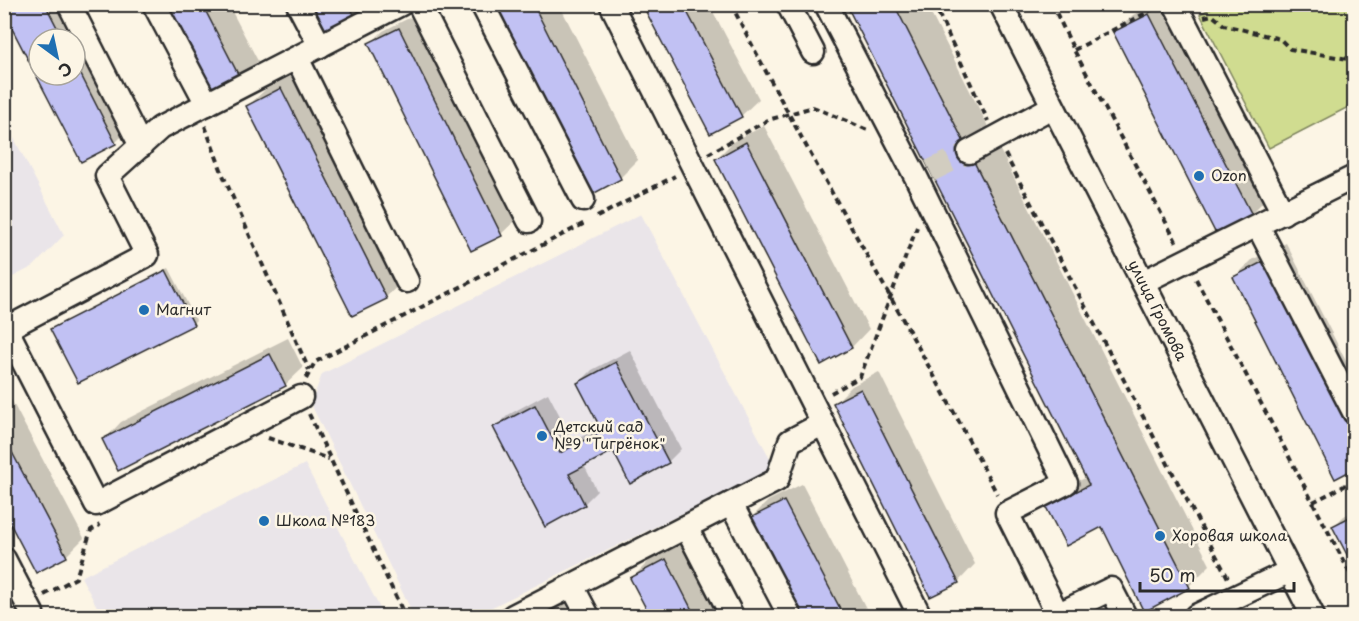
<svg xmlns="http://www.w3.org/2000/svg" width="1359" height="621" viewBox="0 0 1359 621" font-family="'Playpen Sans',sans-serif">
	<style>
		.built { fill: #eae5e9 }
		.green { fill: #d0dc90; stroke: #7e845e; stroke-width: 1.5 }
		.shadow { fill: #0003; fill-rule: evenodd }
		.building { fill: #c1c1f3; stroke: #2b2b2b; stroke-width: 1.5 }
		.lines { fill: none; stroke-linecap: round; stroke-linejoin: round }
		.minor-tunnel { stroke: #d2cdc0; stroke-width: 22; stroke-dasharray: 22 11; stroke-linecap: butt }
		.minor-casing { stroke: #2b2b2b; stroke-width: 27 }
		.path { stroke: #2b2b2b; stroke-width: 4; stroke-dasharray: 6 4.5; stroke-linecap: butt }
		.minor { stroke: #fcf5e5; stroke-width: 22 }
		.poi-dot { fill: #1f6fb2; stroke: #fcf5e5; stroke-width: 2 }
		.labels { text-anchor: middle; stroke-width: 5; stroke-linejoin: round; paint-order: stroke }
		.poi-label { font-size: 15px; fill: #2b2b2b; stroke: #fcf5e5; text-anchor: start }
		.street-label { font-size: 15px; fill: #2b2b2b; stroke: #fcf5e5 }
	</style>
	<rect width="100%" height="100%" fill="#fcf5e5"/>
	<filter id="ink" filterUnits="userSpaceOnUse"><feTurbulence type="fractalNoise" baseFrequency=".0167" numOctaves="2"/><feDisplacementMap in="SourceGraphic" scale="12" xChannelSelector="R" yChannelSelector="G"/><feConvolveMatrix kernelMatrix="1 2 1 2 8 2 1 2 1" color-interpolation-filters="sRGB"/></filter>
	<g filter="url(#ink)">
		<g class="built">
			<polygon points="4,119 64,235 34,266 5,281"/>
			<polygon points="641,214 775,468 474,616 414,616 311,404 322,374"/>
			<polygon points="305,464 384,616 102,616 81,577"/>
		</g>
		<polygon class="green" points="1219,4 1354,5 1354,104 1269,148 1200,14"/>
		<g class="shadow">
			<path d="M4 4H71L133 125 115 143 82 160 4 9ZM39 39H75V75H39Z"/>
			<polygon points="163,4 228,4 258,61 241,78"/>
			<polygon points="311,4 371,4 356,19"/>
			<polygon points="496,4 559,4 638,160 620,178"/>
			<polygon points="643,4 709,4 759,99 741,116"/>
			<polygon points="848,4 926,4 1210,565 1189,586 1103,524 1048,508 1069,486 1087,477"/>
			<polygon points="1153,4 1170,4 1269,196 1251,214 1115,33 1133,15"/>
			<polygon points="413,16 515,221 501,234 472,249 370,44 383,31"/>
			<polygon points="299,72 404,280 386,297 248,106 266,89"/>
			<polygon points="764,126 869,329 852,347 822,363 716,159 734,141"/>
			<polygon points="1286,243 1354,377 1354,467 1336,477 1234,278 1252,260"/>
			<polygon points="169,268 196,320 193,323 52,329"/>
			<polygon points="288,338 303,368 285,385 104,440 121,422"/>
			<polygon points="630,350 681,449 668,462 614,449 584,465 597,491 584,504 495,428 508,415 548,393 573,441 601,427 579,383 592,370"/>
			<polygon points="879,372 975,564 958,582 834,404 852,386"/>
			<polygon points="4,386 84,538 66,556 4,509"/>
			<polygon points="802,484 870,616 800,616 750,519 768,501"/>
			<polygon points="1354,511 1354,565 1334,526 1344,516"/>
			<polygon points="684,543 721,616 652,616 632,578 650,560"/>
			<polygon points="564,600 572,616 532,616"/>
		</g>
		<g class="building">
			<polygon points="4,4 45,4 63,39 39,39 39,75 75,75 75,63 116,144 81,162 4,13"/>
			<polygon points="161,4 202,4 241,80 210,96"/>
			<polygon points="309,4 349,4 357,21 326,37"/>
			<polygon points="495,4 533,4 621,179 591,195"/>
			<polygon points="642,4 683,4 742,117 710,134"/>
			<polygon points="846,4 894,4 1190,588 1144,612 1102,527 1066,546 1046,507 1089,485"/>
			<polygon points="1149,14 1252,215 1216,234 1113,32"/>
			<polygon points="399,28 502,236 471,251 368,43"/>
			<polygon points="281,88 387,299 352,316 246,106"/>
			<polygon points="746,142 852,348 821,365 715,159"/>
			<polygon points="1268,259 1354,428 1354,469 1335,479 1233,277"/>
			<polygon points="166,270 194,325 78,383 50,329"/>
			<polygon points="270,354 286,386 118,471 102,439"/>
			<polygon points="616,362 669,463 630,484 613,451 569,474 585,505 545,527 493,427 535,405 560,453 602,431 577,383"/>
			<polygon points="861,389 959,583 930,597 833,403"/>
			<polygon points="4,437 67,557 36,573 4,512"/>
			<polygon points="784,501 844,616 798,616 748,519"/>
			<polygon points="1354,515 1354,568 1332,526"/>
			<polygon points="666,559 695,616 650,616 630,578"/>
		</g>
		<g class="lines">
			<polyline class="minor-tunnel" points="930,171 969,152"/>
			<g class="minor-casing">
				<g id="minor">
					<polyline points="69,4 141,146"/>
					<polyline points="154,4 207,104"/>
					<polyline points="298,4 320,46"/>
					<polyline points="419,4 529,221"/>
					<polyline points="482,4 583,200"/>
					<polyline points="611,4 920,616"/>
					<polyline points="788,4 813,52"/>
					<polyline points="826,4 917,179 1066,483 1007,513 1058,615"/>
					<path id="s1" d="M1001 4 1313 616"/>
					<polyline points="1175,4 1283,213"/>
					<polyline points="297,58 407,281"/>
					<polyline points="969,152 1052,107"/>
					<polyline points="1258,226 1354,412"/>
					<polyline points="1143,282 1354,177"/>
					<polyline points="4,330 147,255 107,176 160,128 401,4"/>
					<polyline points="7,330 96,504 301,397"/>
					<polyline points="731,504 790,616"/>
					<polyline points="686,527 732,616"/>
					<polyline points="4,559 32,613"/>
					<polyline points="572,586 588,616"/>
					<polyline points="513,616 777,480 790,441 822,424"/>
					<polyline points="1055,616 1111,589 1125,616"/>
					<polyline points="1196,616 1290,571"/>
				</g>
			</g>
			<g class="path">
				<path d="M731 4C815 170 912 329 997 494"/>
				<polyline points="934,4 988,121"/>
				<polyline points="1052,4 1074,50 1177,243"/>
				<polyline points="1204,17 1212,15 1224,25 1280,39 1290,49 1354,60"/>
				<polyline points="1074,50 1155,8"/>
				<polyline points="205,126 223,175 309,370"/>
				<polyline points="708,154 768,120 813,107 870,131"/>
				<polyline points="1005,154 1228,578"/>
				<polyline points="597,217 675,176"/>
				<polyline points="1196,279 1354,581"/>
				<polyline points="306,379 315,362 587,222"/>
				<polyline points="831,393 860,377 917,227"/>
				<polyline points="309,414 405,616"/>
				<polyline points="268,438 329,459"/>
				<polyline points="1313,502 1354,481"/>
				<polyline points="44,595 76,578 91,530 100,525"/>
			</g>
			<use href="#minor" class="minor"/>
		</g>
	</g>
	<g class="poi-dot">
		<circle cx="1199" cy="176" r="6"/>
		<circle cx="144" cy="310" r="6"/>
		<circle cx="542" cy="436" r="6"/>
		<circle cx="264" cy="521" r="6"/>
		<circle cx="1160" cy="536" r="6"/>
	</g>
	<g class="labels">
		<g class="poi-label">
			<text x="1211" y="181">Ozon</text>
			<text x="156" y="315">Магнит</text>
			<text x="554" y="432">Детский сад<tspan x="554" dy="17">№9 "Тигрёнок"</tspan></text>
			<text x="276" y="526">Школа №183</text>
			<text x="1172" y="541">Хоровая школа</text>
		</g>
		<g class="street-label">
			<text dy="5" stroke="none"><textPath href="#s1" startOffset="344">улица Громова</textPath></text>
		</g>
	</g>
	<rect width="1359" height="621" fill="none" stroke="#fcf5e5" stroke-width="24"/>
	<rect x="12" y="12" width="1335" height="597" fill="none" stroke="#2b2b2b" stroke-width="2" filter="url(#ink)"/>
	<g transform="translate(57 57) rotate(147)"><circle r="28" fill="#fcf5e5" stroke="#a8a49b" stroke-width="1.5"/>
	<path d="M0-4.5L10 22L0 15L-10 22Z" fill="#1f6fb2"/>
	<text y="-9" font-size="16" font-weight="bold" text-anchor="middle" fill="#2b2b2b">С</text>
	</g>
	<path d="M1140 582v9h154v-9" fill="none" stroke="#2b2b2b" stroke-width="3"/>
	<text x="1149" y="582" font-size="18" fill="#2b2b2b" stroke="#fcf5e5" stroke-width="4.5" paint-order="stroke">50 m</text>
</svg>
